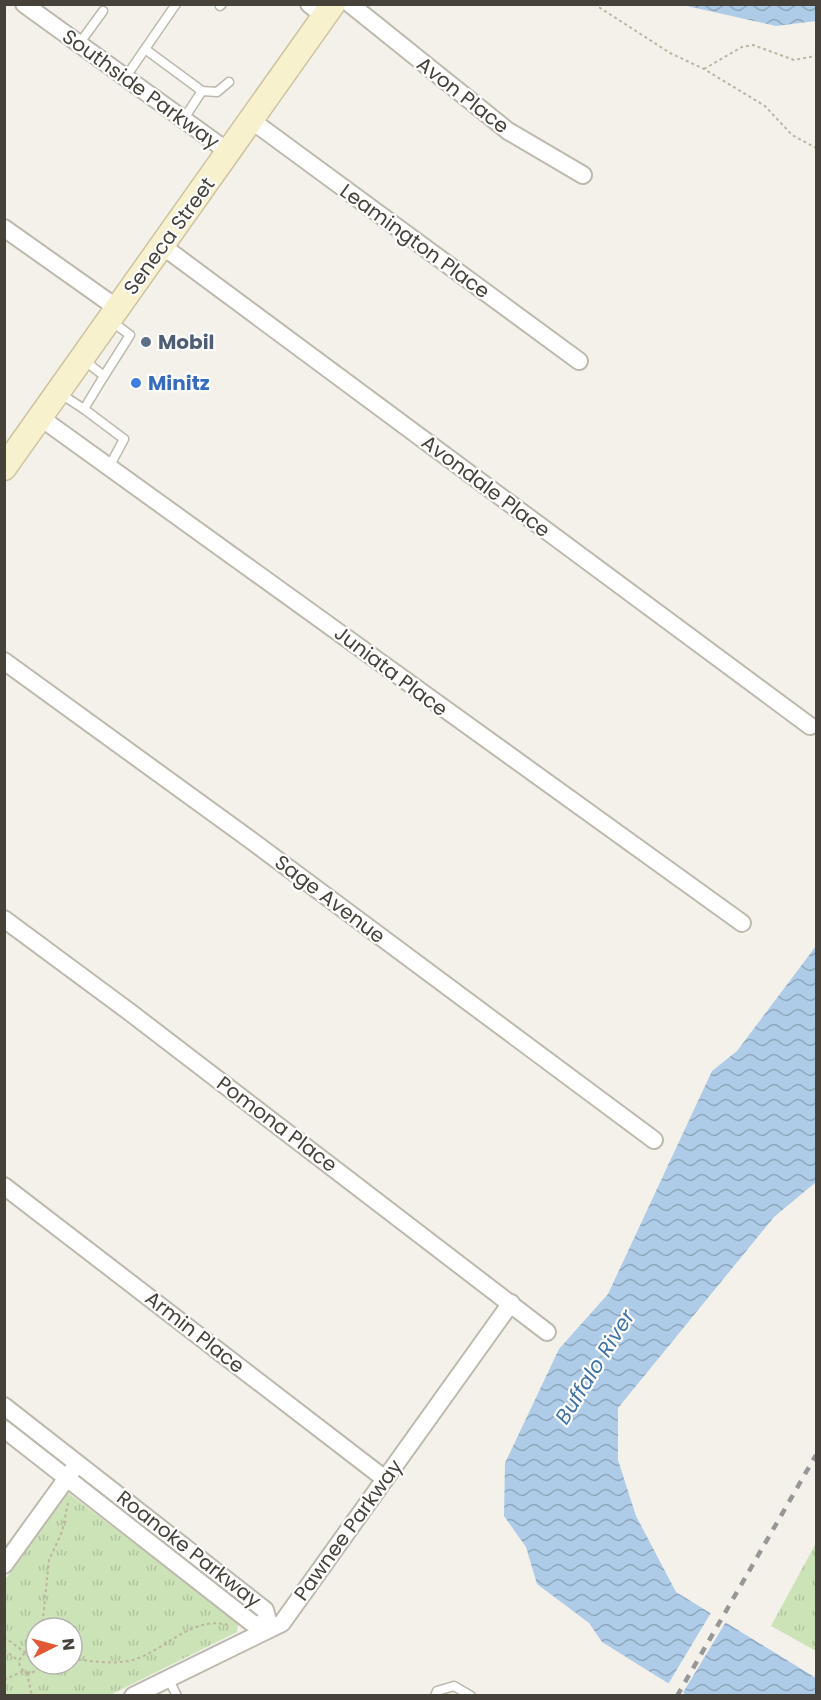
<svg xmlns="http://www.w3.org/2000/svg" width="821" height="1700" viewBox="0 0 821 1700" font-family="Poppins,sans-serif">
	<style>
		.park { fill: url(#park-tufts); fill-rule: evenodd }
		.water { fill: url(#water-waves) }
		.pier { fill: #f3f1ea }
		.lines { fill: none; stroke-linecap: round; stroke-linejoin: round }
		.service-casing { stroke: #bdb9ad; stroke-width: 11 }
		.minor-casing { stroke: #bdb9ad; stroke-width: 20 }
		.secondary-casing { stroke: #cdc49f; stroke-width: 27 }
		.path { stroke: #bdb5a0; stroke-width: 2; stroke-dasharray: 3 3; stroke-linecap: butt }
		.service { stroke: #fff; stroke-width: 8 }
		.minor { stroke: #fff; stroke-width: 16 }
		.secondary { stroke: #f8f1ce; stroke-width: 24 }
		.rail { stroke: #979797; stroke-width: 4.5; stroke-dasharray: 8 8; stroke-linecap: butt }
		.service-dot { fill: #5c6f8a; stroke: #fff; stroke-width: 2 }
		.shop-dot { fill: #3f7fe0; stroke: #fff; stroke-width: 2 }
		.labels { text-anchor: middle; stroke-width: 4.5; stroke-linejoin: round; paint-order: stroke }
		.street-label { font-size: 20px; fill: #464139; stroke: #fff }
		.service-label { font-size: 20px; font-weight: bold; fill: #4e5e75; stroke: #fff; text-anchor: start }
		.shop-label { font-size: 20px; font-weight: bold; fill: #366cbe; stroke: #fff; text-anchor: start }
		.water-label { font-size: 21px; font-style: italic; fill: #3f73a5; stroke: #fff }
	</style>
	<defs>
		<pattern id="park-tufts" width="24" height="20" patternUnits="userSpaceOnUse" patternTransform="scale(1.5)"><rect width="24" height="20" fill="#cce2b7"/><path d="M3 7l-1-3M5 7V3M7 7l1-3M15 17l-1-3M17 17v-4M19 17l1-3" fill="none" stroke="#b1c39e"/></pattern>
		<pattern id="water-waves" width="16" height="10" patternUnits="userSpaceOnUse" patternTransform="scale(1.5)"><rect width="16" height="10" fill="#aecce8"/><path d="M0 5q4-4 8 0t8 0" fill="none" stroke="#8fa7bd"/></pattern>
	</defs>
	<rect width="100%" height="100%" fill="#f3f1ea"/>
	<g class="park">
		<path d="M67 1492 238 1623 237 1632 110 1695H5V1580ZM36 1628H72V1664H36Z"/>
		<polygon points="816,1543 816,1651 771,1626"/>
	</g>
	<g class="water">
		<polygon points="682,5 816,5 816,21 776,26"/>
		<polygon points="816,946 816,1182 774,1217 618,1408 618,1460 636,1516 676,1592 816,1678 816,1695 687,1695 602,1642 589,1623 537,1584 526,1547 504,1516 505,1463 559,1349 608,1294 712,1071 737,1051"/>
	</g>
	<polygon class="pier" points="712,1611 727,1620 681,1696 667,1686"/>
	<g class="lines">
		<g class="service-casing">
			<g id="service">
				<polyline points="220,6 222,4"/>
				<polyline points="79,44 103,11"/>
				<polyline points="145,49 202,91 217,92 229,82"/>
				<polyline points="125,78 176,4"/>
				<polyline points="183,120 202,91"/>
				<polyline points="84,360 104,376 84,409 124,439 109,467"/>
				<polyline points="104,376 130,335 111,321"/>
				<polyline points="59,393 84,409"/>
				<polyline points="168,1678 177,1696"/>
				<polyline points="435,1696 437,1691 454,1686 471,1696"/>
			</g>
		</g>
		<g class="minor-casing">
			<g id="minor">
				<polyline points="24,4 230,153"/>
				<polyline points="309,4 325,17"/>
				<polyline points="350,4 508,131 583,175"/>
				<polyline points="251,120 579,361"/>
				<polyline points="4,228 117,308"/>
				<polyline points="161,245 810,726"/>
				<path d="M41 418C275 586 508 756 742 923"/>
				<polyline points="4,661 252,841 654,1140"/>
				<polyline points="4,919 131,1013 547,1332"/>
				<polyline points="4,1186 385,1479"/>
				<polyline points="4,1406 265,1610 270,1628"/>
				<polyline points="4,1429 252,1623 270,1628"/>
				<polyline points="4,1565 72,1471"/>
				<polyline points="133,1696 282,1623 511,1303"/>
			</g>
		</g>
		<g class="secondary-casing">
			<polyline id="secondary" points="4,468 333,4"/>
		</g>
		<g class="path">
			<polyline points="594,4 670,53 704,69 765,106 792,135 816,148"/>
			<polyline points="704,69 742,47 753,45 794,60 816,56"/>
			<polyline points="42,1628 49,1560 62,1532 68,1503"/>
			<polyline points="4,1637 26,1653"/>
			<polyline points="4,1650 19,1661"/>
			<path d="M36 1655 29 1652 22 1655 19 1661 20 1667C27 1676 36 1674 40 1664"/>
			<path d="M72 1659C92 1661 113 1665 133 1660 164 1651 193 1615 228 1625"/>
			<polyline points="27,1673 32,1696"/>
			<polyline points="4,1680 23,1671"/>
		</g>
		<use href="#service" class="service"/>
		<use href="#minor" class="minor"/>
		<use href="#secondary" class="secondary"/>
		<polyline class="rail" points="677,1696 816,1455"/>
	</g>
	<circle class="service-dot" cx="146" cy="342" r="6"/>
	<circle class="shop-dot" cx="136" cy="383" r="6"/>
	<g class="labels">
		<g class="street-label">
			<text transform="translate(141 89) rotate(36)" y="7">Southside Parkway</text>
			<text transform="translate(463 95) rotate(38)" y="7">Avon Place</text>
			<text transform="translate(169 236) rotate(-54)" y="7">Seneca Street</text>
			<text transform="translate(415 241) rotate(36)" y="7">Leamington Place</text>
			<text transform="translate(486 486) rotate(37)" y="7">Avondale Place</text>
			<text transform="translate(391 671) rotate(37)" y="7">Juniata Place</text>
			<text transform="translate(330 899) rotate(37)" y="7">Sage Avenue</text>
			<text transform="translate(277 1124) rotate(37)" y="7">Pomona Place</text>
			<text transform="translate(195 1332) rotate(38)" y="7">Armin Place</text>
			<text transform="translate(348 1530) rotate(-54)" y="7">Pawnee Parkway</text>
			<text transform="translate(189 1549) rotate(38)" y="7">Roanoke Parkway</text>
		</g>
		<g class="service-label">
			<text x="158" y="349">Mobil</text>
		</g>
		<g class="shop-label">
			<text x="148" y="390">Minitz</text>
		</g>
		<g class="water-label">
			<text transform="translate(595 1367) rotate(-58)" y="7">Buffalo River</text>
		</g>
	</g>
	<rect width="821" height="1700" fill="none" stroke="#464139" stroke-width="12"/>
	<g transform="translate(54 1646) rotate(84)"><circle r="28" fill="#ffffff" stroke="#b5b3b0" stroke-width="1.5"/>
	<path d="M0-4.5L10 22L0 15L-10 22Z" fill="#e05934"/>
	<text y="-9" font-size="16" font-weight="bold" text-anchor="middle" fill="#464139">N</text>
	</g>
</svg>
